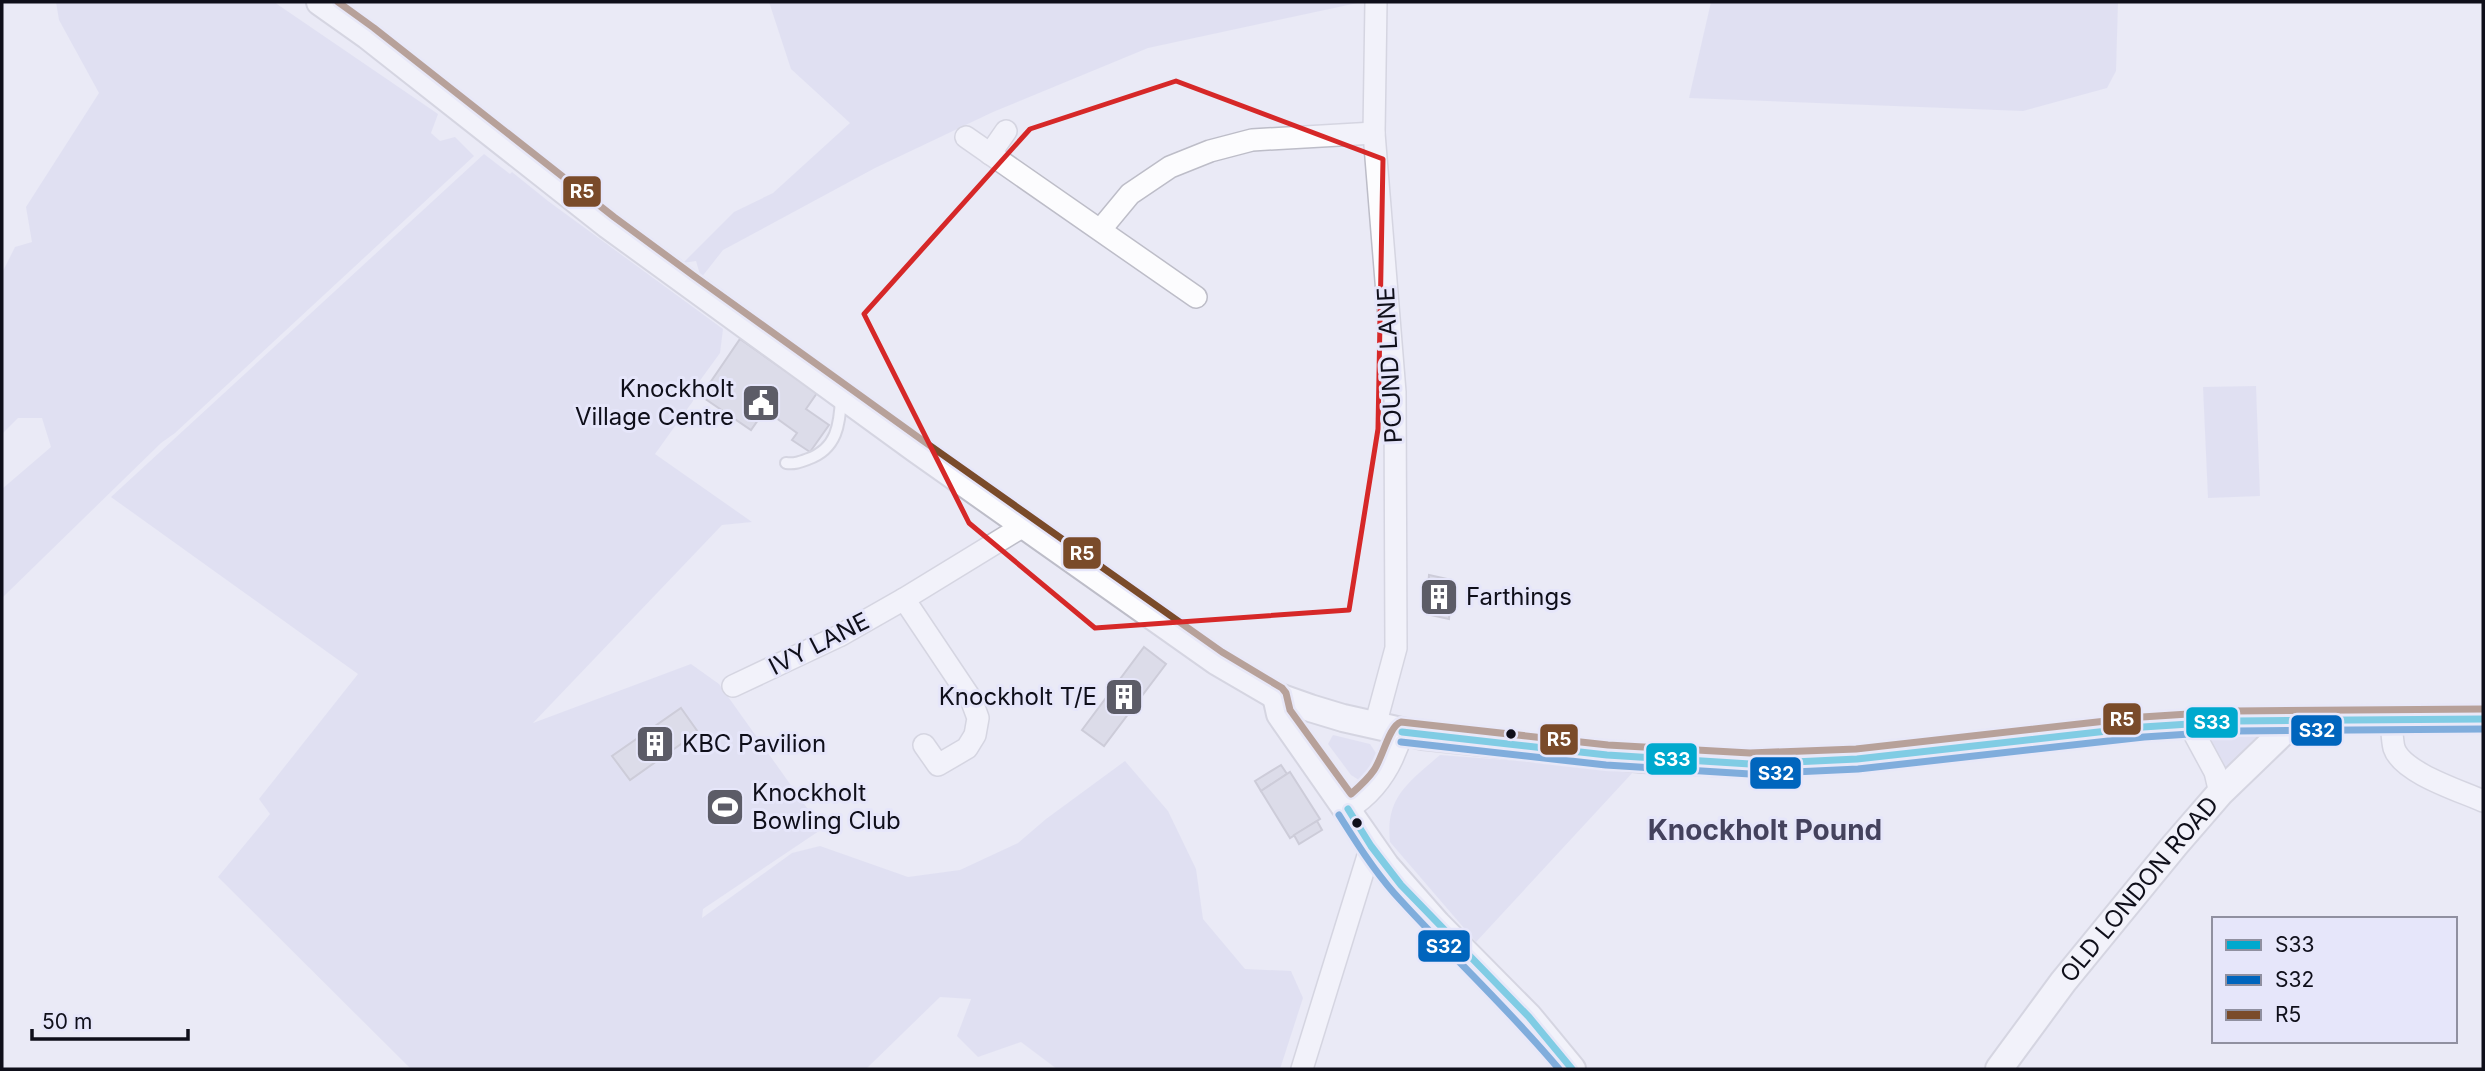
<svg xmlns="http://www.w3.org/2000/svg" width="2485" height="1071" viewBox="0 0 2485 1071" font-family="Inter,sans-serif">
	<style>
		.green { fill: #d6d6ed }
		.building { fill: #cdccda; stroke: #aaa9b5; stroke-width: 2 }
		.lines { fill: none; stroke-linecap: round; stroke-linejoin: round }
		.service-casing { stroke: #bdbdc8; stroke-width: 14 }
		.minor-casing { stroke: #bdbdc8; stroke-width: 24 }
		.tertiary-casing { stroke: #bdbdc8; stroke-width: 30 }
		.service { stroke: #fcfcfe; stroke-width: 10 }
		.minor { stroke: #fcfcfe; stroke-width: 21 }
		.tertiary { stroke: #fcfcfe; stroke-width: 26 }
		.bus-1-casing { stroke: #e6e6fa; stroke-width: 12 }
		.bus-2-casing { stroke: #e6e6fa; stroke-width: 12 }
		.bus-3-casing { stroke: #e6e6fa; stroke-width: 12 }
		.bus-1 { stroke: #00a9ce; stroke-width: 7 }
		.bus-2 { stroke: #0065bd; stroke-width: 7 }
		.bus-3 { stroke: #7a4b2a; stroke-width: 7 }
		.marked { fill: none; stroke: #d62828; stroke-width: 5; stroke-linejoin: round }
		.bus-dot { fill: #0f0f1a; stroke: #e6e6fa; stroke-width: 2.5 }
		.labels { text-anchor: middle; stroke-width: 6; stroke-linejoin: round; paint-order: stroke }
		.street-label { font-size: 24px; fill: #0f0f1a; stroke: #e6e6fa }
		.poi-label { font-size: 24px; fill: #0f0f1a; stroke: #e6e6fa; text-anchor: start }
		.quarter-label { font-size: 28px; font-weight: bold; fill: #44425d; stroke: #e6e6fa }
		.line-badge { stroke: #e6e6fa; stroke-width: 2.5 }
		.badge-label { font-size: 19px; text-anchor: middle; font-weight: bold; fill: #fff }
	</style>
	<rect width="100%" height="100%" fill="#eaeaf6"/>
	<g class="green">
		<polygon points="56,2 274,2 438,114 431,133 440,141 455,137 474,156 175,433 161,443 2,598 2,489 51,447 42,418 18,418 2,434 2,273 15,247 32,242 26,207 99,93 59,20"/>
		<polygon points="769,2 1362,2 1148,48 993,112 875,168 723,250 701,278 696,261 683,263 734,212 773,193 850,123 791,69"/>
		<polygon points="1711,2 2118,2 2116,71 2107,88 2023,111 1689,98"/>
		<polygon points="484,154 510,174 512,172 548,201 723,329 720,353 696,386 693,401 655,454 752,522 722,525 533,723 691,664 719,684 822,829 703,909 702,918 792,853 820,846 908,877 960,870 1018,843 1046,819 1125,761 1168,811 1196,869 1203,919 1245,969 1291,971 1303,998 1280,1069 1057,1069 1021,1042 978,1057 957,1036 971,999 940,997 866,1069 411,1069 218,877 270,814 259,799 358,674 111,497"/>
		<polygon points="2256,386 2260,496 2208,498 2203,387"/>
		<polygon points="2256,732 2262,737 2223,775 2202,735"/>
		<polygon points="1333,735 1370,744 1380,759 1377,767 1359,780 1351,775 1328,744"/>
		<path d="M1440 755 1635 770 1476 942 1390 842C1385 797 1409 782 1440 755Z"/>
	</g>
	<g class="building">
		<polygon points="740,339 817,393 806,409 829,425 810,452 792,440 797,433 765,410 751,430 701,396"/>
		<polygon points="1429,575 1452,580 1449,619 1426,614"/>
		<polygon points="1144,647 1166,664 1104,746 1082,730"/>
		<polygon points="681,708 698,732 630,780 612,756"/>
		<polygon points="1281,765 1287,774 1261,791 1255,781"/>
		<polygon points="1290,772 1320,819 1290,838 1261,791"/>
		<polygon points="1317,821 1322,830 1299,844 1294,835"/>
	</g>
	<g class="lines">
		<g class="service-casing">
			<path id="service" d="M786 463C795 464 800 462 808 459 837 449 840 424 841 397"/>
		</g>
		<g class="minor-casing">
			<g id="minor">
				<polyline points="966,137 1196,297"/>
				<polyline points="990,154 1006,131"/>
				<polyline points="1101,229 1130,194 1170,167 1210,151 1252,140 1374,133"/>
				<polyline points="904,599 971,699 978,718 975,735 967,748 938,765 924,745"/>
				<polyline points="733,686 839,636 904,599 1025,525"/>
				<path d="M2391 721C2392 729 2392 740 2394 748 2402 773 2461 791 2483 801"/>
				<polyline points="2189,724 2215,772 2220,793"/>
				<polyline points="1375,726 1396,648 1395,392 1374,133 1376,2"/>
				<path d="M1348 809C1377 791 1393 765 1402 732"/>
				<polyline points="1302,1069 1371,846"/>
			</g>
		</g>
		<g class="tertiary-casing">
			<g id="tertiary">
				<polyline points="320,2 368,36 608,225 916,449 1216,661 1276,696 1310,708 1343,718 1423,736 1643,759 1750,764 1857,759 2143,727 2236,721 2483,719"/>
				<polyline points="1276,696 1280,714 1386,866 1437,924 1529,1017 1572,1069"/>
				<path id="s1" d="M1999 1069 2063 982 2175 845 2220 793 2280 735 2289 720"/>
			</g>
		</g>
		<use href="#service" class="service"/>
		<use href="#minor" class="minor"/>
		<use href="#tertiary" class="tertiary"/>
		<g class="bus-1-casing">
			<g id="bus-1">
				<polyline points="1402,732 1607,755 1750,764 1857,759 2143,727 2236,721 2483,719"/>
				<polyline points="1348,809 1371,846 1401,885 1529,1017 1572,1069"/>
			</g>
		</g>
		<g class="bus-2-casing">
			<g id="bus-2">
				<polyline points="1401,742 1606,765 1750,774 1858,769 2144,737 2236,731 2483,729"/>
				<path d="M1339 815C1356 842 1373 869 1394 893 1448 953 1507 1007 1559 1069"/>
			</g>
		</g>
		<g class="bus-3-casing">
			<path id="bus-3" d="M338 2 374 28 614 217 694 276 922 440 1222 652 1282 688 1286 693 1290 710 1351 794C1359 787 1368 779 1374 770 1383 757 1389 726 1401 722L1608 745 1750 753 1856 749 2142 717 2235 711 2483 709"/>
		</g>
		<use href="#bus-1" class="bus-1"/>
		<use href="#bus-2" class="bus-2"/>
		<use href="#bus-3" class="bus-3"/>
	</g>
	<path d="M0 0H2485V1071H0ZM1176 81 1383 159 1378 429 1349 610 1095 628 969 523 864 314 1030 129Z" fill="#eaeaf6" fill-opacity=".55" fill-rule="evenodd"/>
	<path class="marked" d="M1176 81 1383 159 1378 429 1349 610 1095 628 969 523 864 314 1030 129Z"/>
	<defs>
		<g id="civic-square" transform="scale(2.0125)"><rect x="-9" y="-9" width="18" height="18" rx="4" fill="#5c5c67" stroke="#e6e6fa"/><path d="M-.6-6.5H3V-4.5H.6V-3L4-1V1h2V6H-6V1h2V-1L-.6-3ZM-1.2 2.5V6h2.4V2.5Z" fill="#fff"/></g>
		<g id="building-square" transform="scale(2.0125)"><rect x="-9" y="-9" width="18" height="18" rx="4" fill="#5c5c67" stroke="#e6e6fa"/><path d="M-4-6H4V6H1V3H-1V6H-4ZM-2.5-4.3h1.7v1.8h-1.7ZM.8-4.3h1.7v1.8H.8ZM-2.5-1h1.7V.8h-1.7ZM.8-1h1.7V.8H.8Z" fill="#fff"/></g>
		<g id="stadium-square" transform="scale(2.0125)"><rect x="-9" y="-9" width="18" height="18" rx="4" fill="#5c5c67" stroke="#e6e6fa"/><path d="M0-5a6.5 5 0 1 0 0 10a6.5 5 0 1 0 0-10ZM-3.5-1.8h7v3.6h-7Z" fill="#fff"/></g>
	</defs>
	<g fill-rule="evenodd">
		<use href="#civic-square" x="761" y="403"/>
		<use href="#building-square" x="1439" y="597"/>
		<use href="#building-square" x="1124" y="697"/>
		<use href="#building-square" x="655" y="744"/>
		<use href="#stadium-square" x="725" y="807"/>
	</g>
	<g class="bus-dot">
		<circle cx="1511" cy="734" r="6"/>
		<circle cx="1357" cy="823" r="6"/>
	</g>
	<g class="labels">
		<g class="street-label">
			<text transform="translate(1390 365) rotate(-93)" y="8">POUND LANE</text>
			<text transform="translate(819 644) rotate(-27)" y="8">IVY LANE</text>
			<text dy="8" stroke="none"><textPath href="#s1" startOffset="228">OLD LONDON ROAD</textPath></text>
		</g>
		<g class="poi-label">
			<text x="734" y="397" text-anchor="end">Knockholt<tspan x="734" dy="28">Village Centre</tspan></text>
			<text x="1466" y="605">Farthings</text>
			<text x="1097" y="705" text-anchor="end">Knockholt T/E</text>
			<text x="682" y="752">KBC Pavilion</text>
			<text x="752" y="801">Knockholt<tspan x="752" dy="28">Bowling Club</tspan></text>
		</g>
		<g class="quarter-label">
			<text x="1765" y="840">Knockholt Pound</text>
		</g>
	</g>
	<g class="line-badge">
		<rect x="562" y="175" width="40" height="33" rx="7" fill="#7a4b2a"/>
		<rect x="1062" y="536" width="40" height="34" rx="7" fill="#7a4b2a"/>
		<rect x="2102" y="702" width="40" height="34" rx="7" fill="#7a4b2a"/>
		<rect x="2185" y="706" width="54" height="33" rx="7" fill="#00a9ce"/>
		<rect x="2290" y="714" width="53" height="33" rx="7" fill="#0065bd"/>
		<rect x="1539" y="723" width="40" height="33" rx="7" fill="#7a4b2a"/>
		<rect x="1645" y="742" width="53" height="34" rx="7" fill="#00a9ce"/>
		<rect x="1749" y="756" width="53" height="34" rx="7" fill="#0065bd"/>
		<rect x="1417" y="929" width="54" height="34" rx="7" fill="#0065bd"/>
	</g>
	<g class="badge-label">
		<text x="582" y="198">R5</text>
		<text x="1082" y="560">R5</text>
		<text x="2122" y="726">R5</text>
		<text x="2212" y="729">S33</text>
		<text x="2317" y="737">S32</text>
		<text x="1559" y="746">R5</text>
		<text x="1672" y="766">S33</text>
		<text x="1776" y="780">S32</text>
		<text x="1444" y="953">S32</text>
	</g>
	<rect width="2485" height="1071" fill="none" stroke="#0f0f1a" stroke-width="7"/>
	<rect x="2212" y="917" width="245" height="126" fill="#e6e6fa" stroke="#9090a0" stroke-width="2"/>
	<rect x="2226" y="940" width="35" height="10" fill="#00a9ce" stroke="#9090a0" stroke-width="2"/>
	<text x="2275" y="952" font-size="21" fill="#0f0f1a">S33</text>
	<rect x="2226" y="975" width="35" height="10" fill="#0065bd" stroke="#9090a0" stroke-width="2"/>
	<text x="2275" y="987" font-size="21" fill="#0f0f1a">S32</text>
	<rect x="2226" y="1010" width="35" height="10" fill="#7a4b2a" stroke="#9090a0" stroke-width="2"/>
	<text x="2275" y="1022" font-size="21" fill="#0f0f1a">R5</text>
	<path d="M32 1029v10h156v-10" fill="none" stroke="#0f0f1a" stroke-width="3.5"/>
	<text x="42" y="1029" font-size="21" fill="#0f0f1a" stroke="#e6e6fa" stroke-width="5" paint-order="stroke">50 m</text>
</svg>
